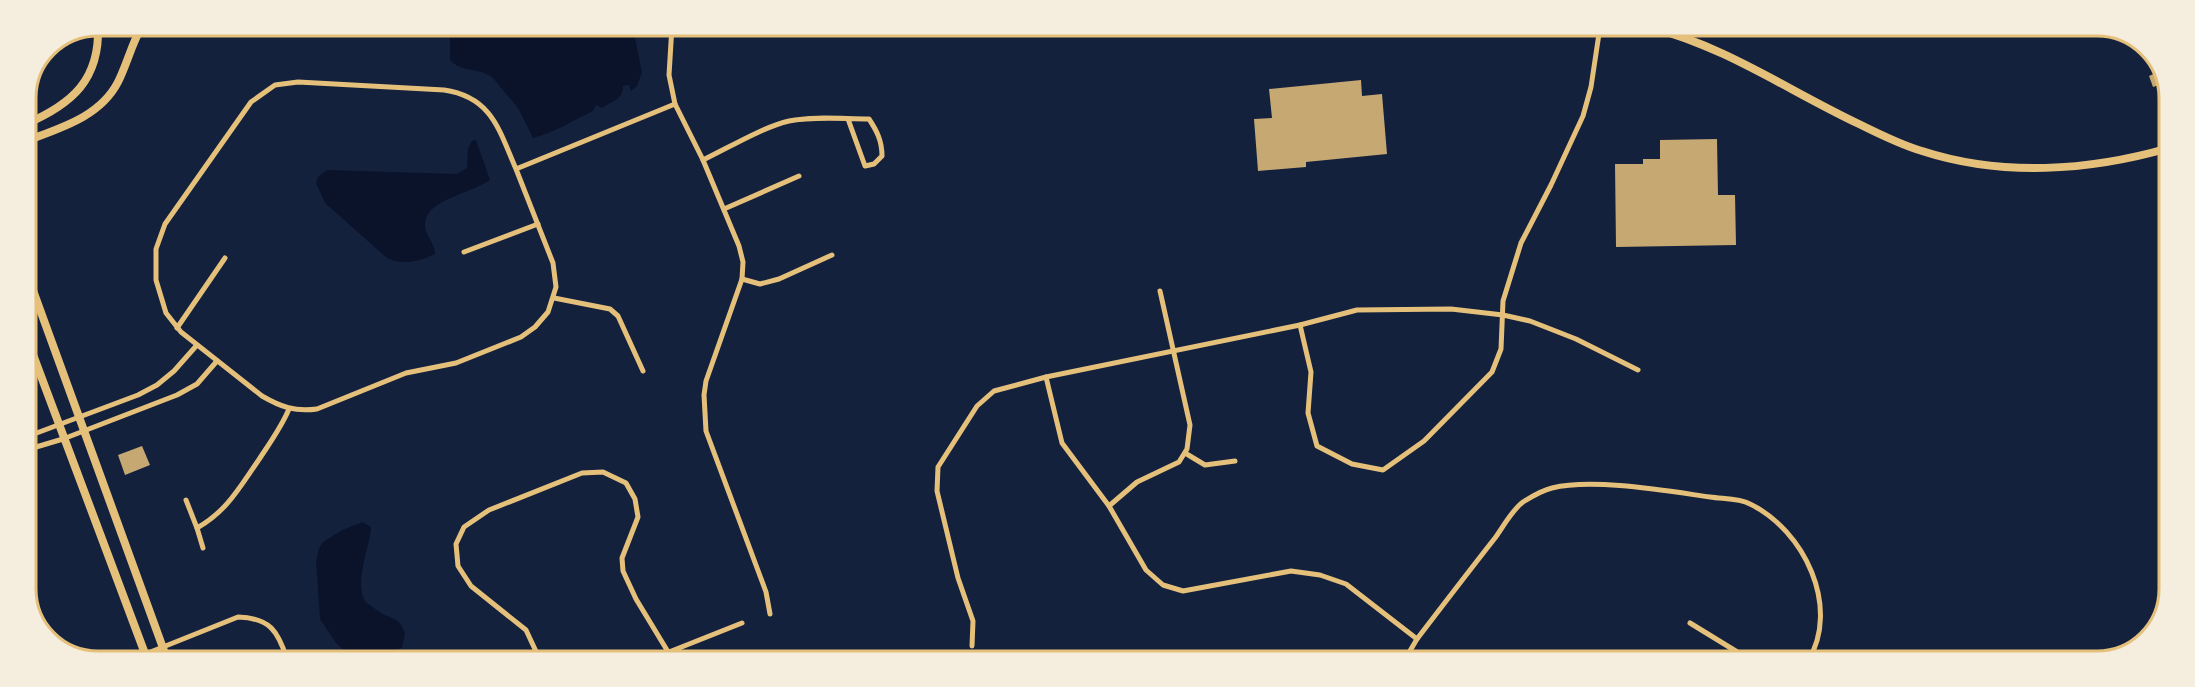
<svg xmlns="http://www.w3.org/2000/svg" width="2195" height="687" viewBox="0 0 2195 687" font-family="Cabin,sans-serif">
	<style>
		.water { fill: #0b132b }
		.building { fill: #c6a872 }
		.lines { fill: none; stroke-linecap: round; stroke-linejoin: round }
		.minor { stroke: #e5c07b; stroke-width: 5 }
		.primary { stroke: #e5c07b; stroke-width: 8 }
		.trunk { stroke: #e5c07b; stroke-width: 8 }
		.rim { fill: none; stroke: #e5c07b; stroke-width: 3 }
	</style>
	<rect width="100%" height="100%" fill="#14213d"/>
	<g class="water">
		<path d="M450 26 538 27 582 32 620 30 634 32 642 73 637 86 631 91 629 85 623 86C623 100 612 101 602 108L596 105 593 111C573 121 555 132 533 138L518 108 492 77C479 68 460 72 450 60Z"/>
		<path d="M476 140 490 180C473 193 427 199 425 223 424 235 435 242 435 254 420 261 403 266 387 258L325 203 316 183 318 177 327 170 457 174 467 168 468 148 472 141Z"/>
		<path d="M363 522 371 527C370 547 353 584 366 602 370 606 376 609 381 613 394 620 399 617 405 633L402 648 380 655 346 652 336 643 320 619 316 562 319 548 323 542 342 530Z"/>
	</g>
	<g class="building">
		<polygon points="2160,71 2165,83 2153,87 2149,76"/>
		<polygon points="1361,80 1362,96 1382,94 1387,154 1306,162 1306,167 1258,171 1254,119 1272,118 1269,89"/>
		<polygon points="1717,139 1718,195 1735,195 1736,245 1616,247 1615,164 1643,164 1643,159 1660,159 1660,140"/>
		<polygon points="142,446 150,465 125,475 118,455"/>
	</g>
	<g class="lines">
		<g class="minor">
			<polyline points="672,26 669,75 675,104 703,160 739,246 743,262 742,279 706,381 704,395 706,431 766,592 770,614"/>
			<path d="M703 160C728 148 763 127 789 121 814 116 843 119 869 119 877 131 882 141 882 156L874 164 865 166 848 119"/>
			<path d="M516 169 553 263 556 287 548 312 535 327 521 337 456 363 406 373 317 409C295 412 281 407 262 396L181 332 166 313 156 280V249L165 224 251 102 275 85 298 82 444 90C492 97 499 130 516 169L675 104"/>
			<polyline points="724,209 799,176"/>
			<polyline points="464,252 538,224"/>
			<polyline points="742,279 760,284 779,279 832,255"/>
			<polyline points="554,298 610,309 618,316 643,371"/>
			<polyline points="1300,325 1311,372 1308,413 1317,446 1352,464 1383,470 1424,441 1492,372 1501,349 1503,301 1521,243 1551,185 1583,116 1591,87 1600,27"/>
			<polyline points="177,328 225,258"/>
			<polyline points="1046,377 1062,443 1109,506 1146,570 1163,585 1183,591 1291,571 1320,575 1346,584 1417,639"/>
			<polyline points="26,437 138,395 157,385 174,371 197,345"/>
			<polyline points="26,450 63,439 177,395 197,384 217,361"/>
			<polyline points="1185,453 1205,465 1235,461"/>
			<polyline points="186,500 197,528"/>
			<polyline points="1109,506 1137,482 1179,462 1187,449 1190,425 1160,291"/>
			<path d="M203 548 197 528C227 511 239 488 258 461 269 444 281 428 289 409"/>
			<polyline points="1690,623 1752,661"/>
			<polyline points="972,646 973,621 958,578 937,491 938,467 977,406 994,391 1046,377 1300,325 1357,310 1451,309 1503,315 1530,321 1576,339 1638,370"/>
			<polyline points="669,652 742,623"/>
			<path d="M133 659 238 617C270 618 278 631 287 659"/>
			<polyline points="540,660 526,630 471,586 458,566 456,544 464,527 489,510 582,473 603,472 626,483 635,499 638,517 622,558 623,571 636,599 673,660"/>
			<path d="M1404 661 1417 639C1443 605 1469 571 1495 538 1503 527 1512 510 1523 502 1531 497 1543 490 1552 488 1593 478 1667 491 1710 497 1723 499 1739 498 1750 504 1804 530 1841 607 1808 661"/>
		</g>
		<g class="primary">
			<polyline points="26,271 167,659"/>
			<polyline points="26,336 147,659"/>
		</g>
		<g class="trunk">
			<polyline points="1187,27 1216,27"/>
			<path d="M1649 27C1725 46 1789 91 1859 124 1879 134 1901 145 1922 151 2002 177 2089 171 2169 148"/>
			<path d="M26 124C72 104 100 80 98 26"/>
			<path d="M26 141C60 128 100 117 118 82 127 64 132 43 142 26"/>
		</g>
	</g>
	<path d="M0 0H2195V687H0ZM98 36H2097A62 62 0 0 1 2159 98V589A62 62 0 0 1 2097 651H98A62 62 0 0 1 36 589V98A62 62 0 0 1 98 36Z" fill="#f5edde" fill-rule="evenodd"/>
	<path class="rim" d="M98 36H2097A62 62 0 0 1 2159 98V589A62 62 0 0 1 2097 651H98A62 62 0 0 1 36 589V98A62 62 0 0 1 98 36Z"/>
</svg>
